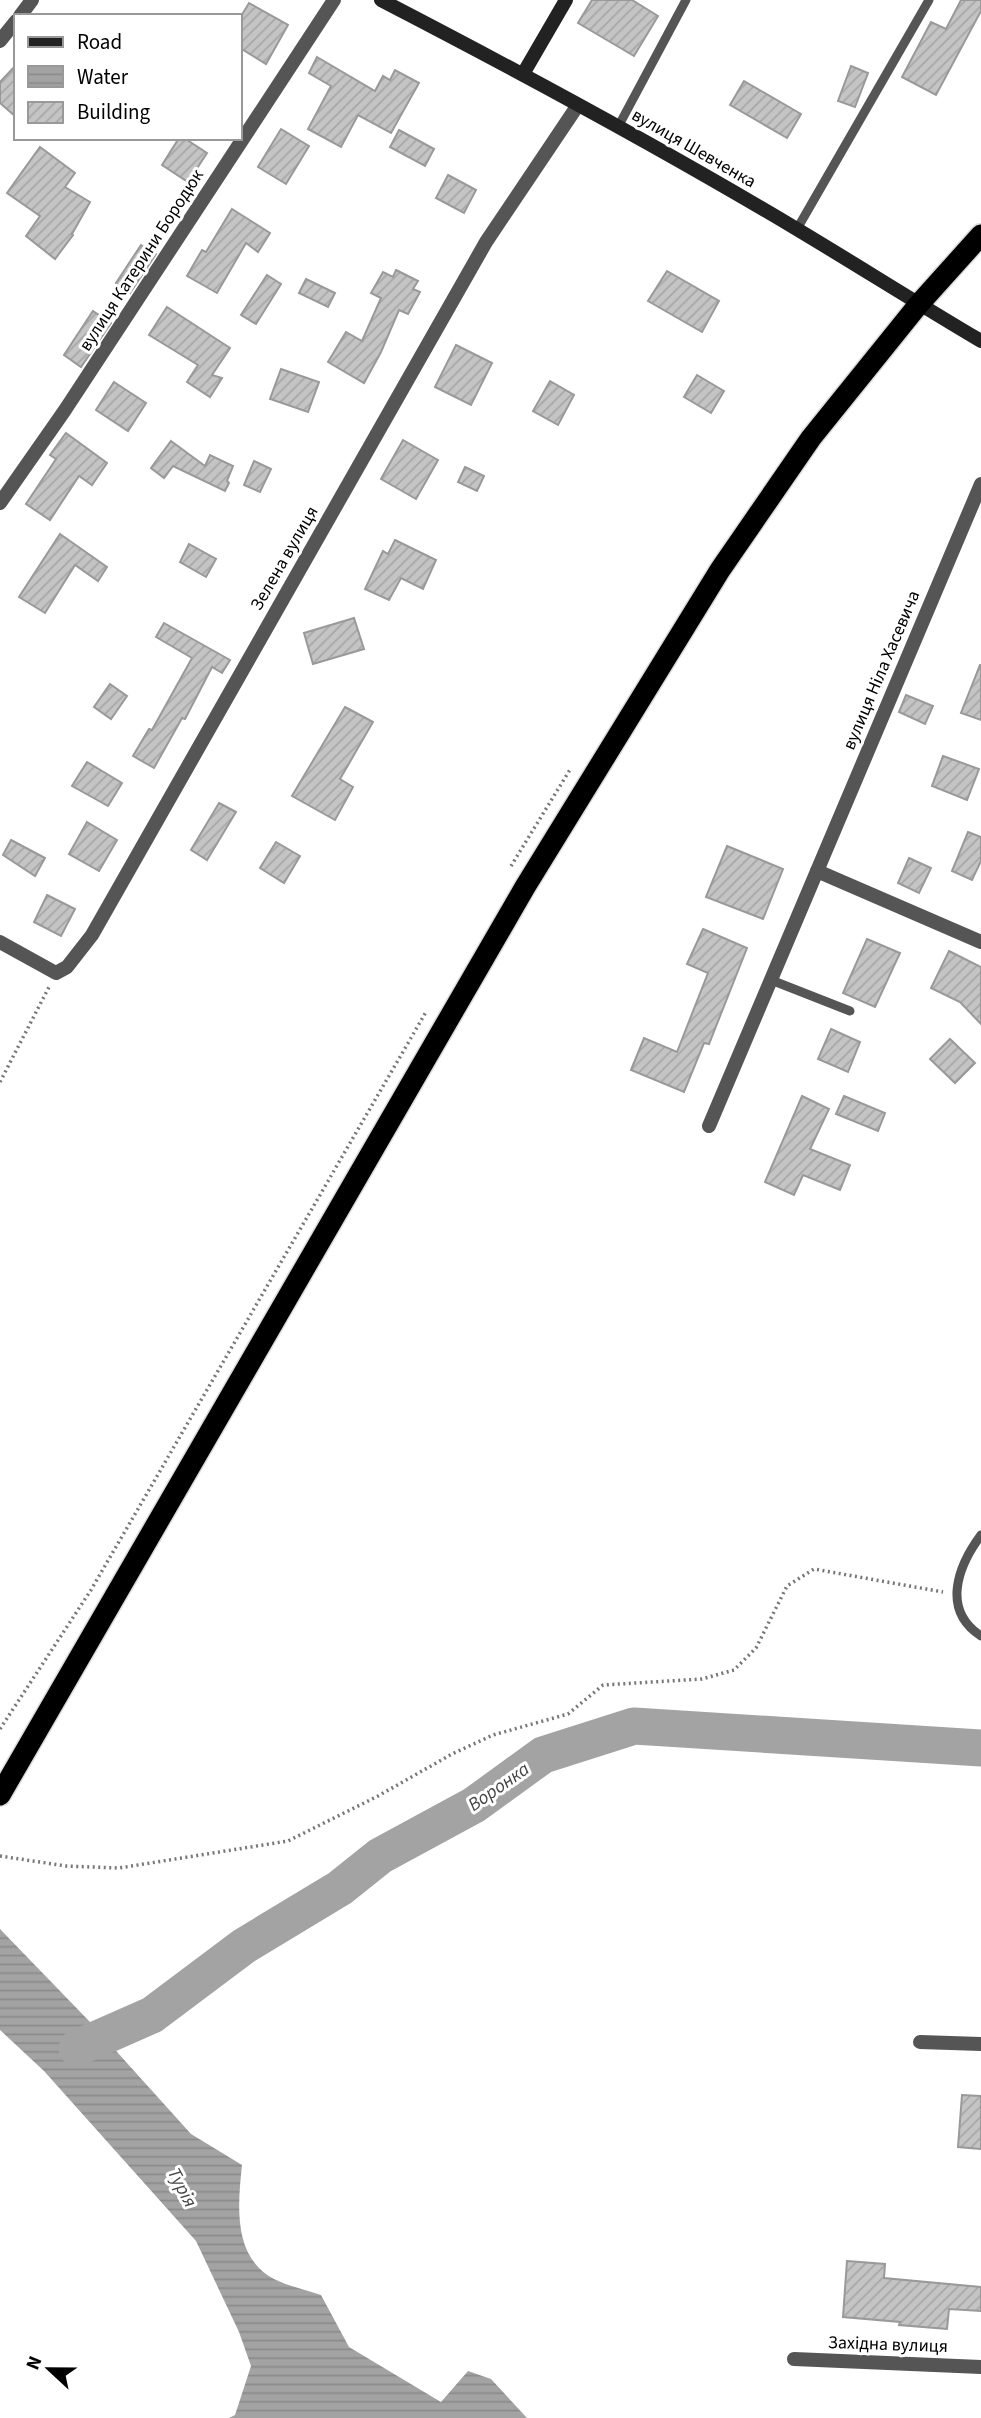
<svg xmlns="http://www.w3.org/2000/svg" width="981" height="2418" viewBox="0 0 981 2418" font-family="'Source Sans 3',sans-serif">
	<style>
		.water { fill: url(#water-rules) }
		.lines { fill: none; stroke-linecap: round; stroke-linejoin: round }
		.river { stroke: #a3a3a3; stroke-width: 37 }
		.building { fill: url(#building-hatch); stroke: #999; stroke-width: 2 }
		.highway-casing { stroke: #dbdbdb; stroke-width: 24 }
		.path { stroke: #777; stroke-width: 3.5; stroke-dasharray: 2 3.5; stroke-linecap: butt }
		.lane { stroke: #555; stroke-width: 9 }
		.street { stroke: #555; stroke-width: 14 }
		.secondary { stroke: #222; stroke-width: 14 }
		.highway { stroke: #000; stroke-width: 21 }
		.labels { text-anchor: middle; stroke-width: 6; stroke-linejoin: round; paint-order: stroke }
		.street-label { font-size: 18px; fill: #000; stroke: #fff }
		.water-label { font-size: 19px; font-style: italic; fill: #444; stroke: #fff }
	</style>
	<defs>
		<pattern id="water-rules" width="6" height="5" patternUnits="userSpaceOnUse" patternTransform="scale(1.75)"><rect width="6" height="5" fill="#a3a3a3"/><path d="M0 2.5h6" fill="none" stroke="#8b8b8b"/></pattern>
		<pattern id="building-hatch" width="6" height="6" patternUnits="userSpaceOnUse" patternTransform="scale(1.75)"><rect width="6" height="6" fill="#c4c4c4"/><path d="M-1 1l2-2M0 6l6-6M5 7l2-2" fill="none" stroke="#a7a7a7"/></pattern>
	</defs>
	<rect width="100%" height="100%" fill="#fff"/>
	<path class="water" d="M0 1929 90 2022 191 2134 242 2165C238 2204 232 2257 274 2279 288 2286 306 2290 321 2295L349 2347 441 2402 468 2371 491 2379 527 2418H229L235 2415 251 2366 239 2332 196 2241 44 2071 0 2030Z"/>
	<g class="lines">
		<polyline class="river" points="77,2048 152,2015 244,1946 340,1888 380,1856 474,1805 543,1755 634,1726 981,1748"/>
	</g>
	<g class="building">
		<polygon points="592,0 632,0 658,16 634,56 578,23"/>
		<polygon points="961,0 981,0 981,11 936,95 902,77 931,22 946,29"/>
		<polygon points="249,3 288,25 266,64 240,48 240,18"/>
		<polygon points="317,57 375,91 383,76 390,80 395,70 419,83 391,133 358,115 341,147 308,129 331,86 309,73"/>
		<polygon points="16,65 16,117 0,103 0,82"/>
		<polygon points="851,66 868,73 855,107 838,101"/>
		<polygon points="744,81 801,114 787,138 730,105"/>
		<polygon points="281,129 309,146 286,184 258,167"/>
		<polygon points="399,130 434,149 425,166 390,147"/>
		<polygon points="179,138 184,138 207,153 188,182 162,165"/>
		<polygon points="40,147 75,173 65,187 90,202 72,234 73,235 55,259 26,236 40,216 7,193"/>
		<polygon points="448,175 476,190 464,213 436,198"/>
		<polygon points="232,209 270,233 258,252 246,243 217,293 187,276 202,250 206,252"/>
		<polygon points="141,245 156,254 130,293 116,283"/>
		<polygon points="396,270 418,281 413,289 420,292 408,314 399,310 381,352 364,383 328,362 346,332 362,341 381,298 371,293 383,272 393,277"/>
		<polygon points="667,271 719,301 702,332 648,301"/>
		<polygon points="267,275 281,284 256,324 241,315"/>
		<polygon points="306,279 335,293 328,307 299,293"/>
		<polygon points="167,307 230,348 212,375 222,378 210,397 187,382 198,365 149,335"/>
		<polygon points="93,311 111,323 81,367 64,355"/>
		<polygon points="456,345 492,363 471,405 435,387"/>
		<polygon points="281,369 319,382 308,412 270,399"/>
		<polygon points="697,375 724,391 711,413 684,397"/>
		<polygon points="550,381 574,395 558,425 533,411"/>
		<polygon points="114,382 146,403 128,431 96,410"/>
		<polygon points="66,433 107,463 92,485 79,476 50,520 26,504 56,459 50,455"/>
		<polygon points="403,440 438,460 416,499 381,479"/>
		<polygon points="171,441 205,466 210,455 233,466 227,481 229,483 225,491 173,466 164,478 151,468"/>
		<polygon points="254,461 271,469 260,492 244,485"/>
		<polygon points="465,467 484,476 477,491 458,482"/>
		<polygon points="60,534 107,567 98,581 75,565 45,613 19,597"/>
		<polygon points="395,540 436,560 423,589 401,578 389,600 365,589 383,551 388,554"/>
		<polygon points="189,544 216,559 206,577 180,562"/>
		<polygon points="354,618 364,649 313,664 304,633"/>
		<polygon points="164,623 230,660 222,673 212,667 185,719 182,718 154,768 133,756 149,729 152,730 192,658 156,637"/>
		<polygon points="980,665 981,665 981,720 961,713"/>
		<polygon points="110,684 127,696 111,719 94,707"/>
		<polygon points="906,695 933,706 925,724 899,712"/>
		<polygon points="345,707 373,722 340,779 353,787 335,820 292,796"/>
		<polygon points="943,756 979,769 967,800 932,786"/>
		<polygon points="87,762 122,783 108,806 72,786"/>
		<polygon points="219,803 236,812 207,860 191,850"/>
		<polygon points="87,822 117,840 99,871 69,854"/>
		<polygon points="968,832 981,837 981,861 972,880 952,871"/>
		<polygon points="11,840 45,858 35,876 3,855"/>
		<polygon points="276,842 300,856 284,883 260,868"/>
		<polygon points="727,846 783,869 763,919 706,897"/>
		<polygon points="909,858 931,868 919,893 898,883"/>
		<polygon points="47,895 75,909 61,936 34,922"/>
		<polygon points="703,929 747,948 709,1044 704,1043 684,1092 631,1070 644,1038 677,1052 708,973 687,964"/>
		<polygon points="867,939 900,953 875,1007 843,993"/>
		<polygon points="949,951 981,967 981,1024 960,1002 931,988"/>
		<polygon points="831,1029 860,1042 848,1072 818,1059"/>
		<polygon points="950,1039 975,1063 955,1083 930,1059"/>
		<polygon points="802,1096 829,1109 810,1149 850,1165 840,1190 803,1175 794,1195 765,1182"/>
		<polygon points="844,1096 885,1113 878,1131 836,1114"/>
		<polygon points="962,2095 981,2096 981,2149 958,2147"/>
		<polygon points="847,2261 885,2264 884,2278 981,2287 981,2311 949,2309 947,2329 899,2325 900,2322 843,2317"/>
	</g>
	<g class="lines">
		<g class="highway-casing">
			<polyline id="highway" points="0,1795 525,887 720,570 811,438 919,304 981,235"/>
		</g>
		<g class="path">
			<polyline points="511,866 571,768"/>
			<polyline points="0,1082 49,987"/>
			<polyline points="0,1729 91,1590 426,1012"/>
			<polyline points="0,1856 66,1866 119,1868 288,1841 378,1796 452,1754 493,1735 568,1714 603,1685 702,1679 734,1670 756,1648 787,1586 814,1569 943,1592"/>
		</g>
		<g class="lane">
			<polyline points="618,127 686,0"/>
			<polyline points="797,229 929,0"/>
			<polyline points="771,980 850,1011"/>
			<path d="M981 1535C958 1566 941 1610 981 1636"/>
		</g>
		<g class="street">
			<polyline points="20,16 32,0"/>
			<polyline points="0,41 16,21"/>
			<polyline points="0,503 65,410 334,0"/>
			<polyline points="817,871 981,942"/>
			<polyline points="0,942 56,973 67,967 92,935 486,242 578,105"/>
			<polyline points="709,1126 981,484"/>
			<polyline points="920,2042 981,2044"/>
			<polyline points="794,2359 981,2367"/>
		</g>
		<g class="secondary">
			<path d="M381 0C522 73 663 149 800 231 860 267 920 305 981 341"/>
			<polyline points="523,74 566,0"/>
		</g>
		<use href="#highway" class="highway"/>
	</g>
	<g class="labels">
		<g class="street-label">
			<text transform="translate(694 148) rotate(30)" y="6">вулиця Шевченка</text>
			<text transform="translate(141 260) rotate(-57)" y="6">вулиця Катерини Бородюк</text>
			<text transform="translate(284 558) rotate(-60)" y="6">Зелена вулиця</text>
			<text transform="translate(881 670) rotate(-67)" y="6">вулиця Ніла Хасевича</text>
			<text transform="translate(888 2344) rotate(2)" y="6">Західна вулиця</text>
		</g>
		<g class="water-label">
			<text transform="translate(498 1786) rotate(-35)" y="7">Воронка</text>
			<text transform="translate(183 2187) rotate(62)" y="7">Турія</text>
		</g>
	</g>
	<rect x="14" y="14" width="228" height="126" fill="#ffffff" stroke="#999999" stroke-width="2"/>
	<rect x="28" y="37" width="35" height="10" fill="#222222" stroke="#999999" stroke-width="2"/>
	<text x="77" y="49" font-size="21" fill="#000000">Road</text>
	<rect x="28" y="66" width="35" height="21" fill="url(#water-rules)" stroke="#999999" stroke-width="2"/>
	<text x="77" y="84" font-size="21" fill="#000000">Water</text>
	<rect x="28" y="102" width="35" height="21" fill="url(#building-hatch)" stroke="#999999" stroke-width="2"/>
	<text x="77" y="119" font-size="21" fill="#000000">Building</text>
	<g transform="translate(49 2369) rotate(292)" stroke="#ffffff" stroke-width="5" paint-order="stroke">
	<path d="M0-5L12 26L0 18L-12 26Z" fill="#000000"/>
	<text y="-10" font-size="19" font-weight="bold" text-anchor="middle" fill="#000000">N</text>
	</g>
</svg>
